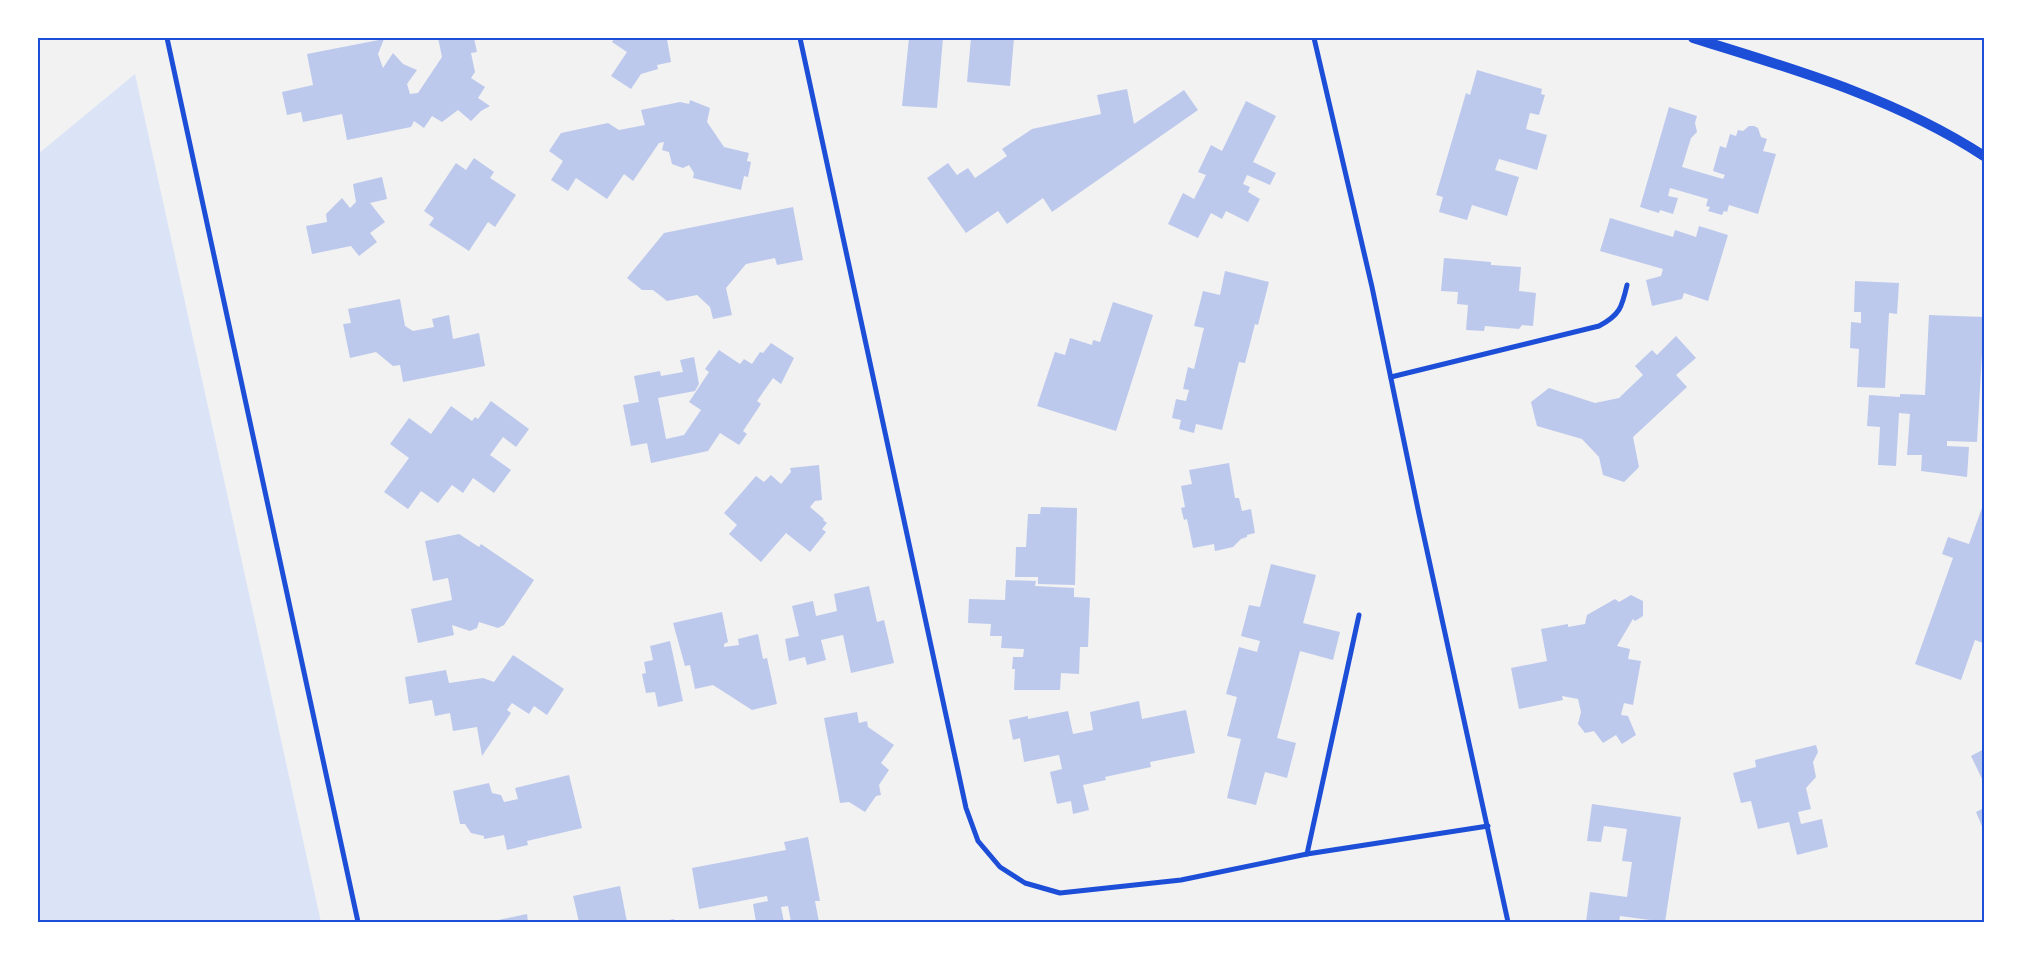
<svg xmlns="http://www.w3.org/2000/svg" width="2022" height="960" viewBox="0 0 2022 960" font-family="'Alegreya Sans',sans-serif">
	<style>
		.green { fill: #dbe4f7 }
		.building { fill: #bdc9ec }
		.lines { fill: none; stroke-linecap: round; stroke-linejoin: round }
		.minor { stroke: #1d4ed8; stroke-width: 5 }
		.secondary { stroke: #1d4ed8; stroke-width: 10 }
		.neatline { fill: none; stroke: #1d4ed8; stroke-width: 2 }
	</style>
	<rect width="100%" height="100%" fill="#f2f2f2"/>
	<polygon class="green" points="135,74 321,922 38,922 38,154"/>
	<g class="building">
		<polygon points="438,38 474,38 477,52 471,53 475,72 471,78 485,87 478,98 490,106 481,111 471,121 458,110 442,122 432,116 424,128 414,121 411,127 347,140 342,114 303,122 301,112 287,115 282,92 313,85 307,54 384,39 378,54 383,68 393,53 403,64 417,70 407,84 410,94 418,93 442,57"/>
		<polygon points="612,38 664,38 667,39 671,62 657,65 658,69 641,74 631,89 611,76 627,52 612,42 614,39"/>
		<polygon points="909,38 943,38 937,108 902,106"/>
		<polygon points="971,38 1014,38 1010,86 967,82"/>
		<polygon points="1477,70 1542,89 1541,94 1545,95 1539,115 1530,113 1526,129 1547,135 1537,170 1499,159 1495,170 1519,177 1507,216 1472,205 1467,220 1439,212 1443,197 1436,195 1466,93 1470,95"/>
		<polygon points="1127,89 1134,124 1184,90 1198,110 1052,212 1043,198 1007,224 998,211 966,233 927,178 948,163 957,175 968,168 975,178 1007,156 1002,149 1032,129 1101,114 1097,95"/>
		<polygon points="690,100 710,108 707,122 724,147 749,153 747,161 751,162 748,177 744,176 741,190 693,178 694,173 689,165 683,168 672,164 669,152 662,150 664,142 659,143 633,181 624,174 607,199 576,178 568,191 551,180 563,161 549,151 561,133 608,123 619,130 645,125 641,110 680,102 689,104"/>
		<polygon points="1246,101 1276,116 1253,162 1276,173 1270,185 1247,175 1243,184 1250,187 1248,192 1260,199 1248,222 1226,211 1222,219 1211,213 1198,238 1168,224 1183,193 1194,199 1206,175 1198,172 1211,145 1222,151"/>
		<polygon points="1669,107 1697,116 1695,123 1697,132 1691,138 1682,167 1723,179 1725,175 1713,171 1720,146 1726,148 1730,134 1736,136 1738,130 1743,131 1749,126 1754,126 1758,128 1761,137 1767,139 1763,151 1776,154 1758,214 1729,205 1727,212 1724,211 1722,215 1708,211 1710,207 1706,206 1708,199 1670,188 1668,196 1678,198 1673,214 1660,210 1659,213 1640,207"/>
		<polygon points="474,158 494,172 490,178 516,195 495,227 488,222 469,251 429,225 434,218 424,211 456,163 466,170"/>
		<polygon points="382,177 387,199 370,203 385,222 370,233 377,242 359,256 351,246 312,254 306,226 327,222 326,214 342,198 350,208 356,202 353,184"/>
		<polygon points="793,207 803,260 777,265 775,258 746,264 726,288 732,315 713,319 710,307 697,295 667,301 653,290 642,290 627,278 664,233"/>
		<polygon points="1610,218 1673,237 1675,230 1696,237 1699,226 1728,235 1708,301 1684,293 1682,299 1652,306 1646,280 1661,276 1663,269 1600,251"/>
		<polygon points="1444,258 1491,262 1491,265 1521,267 1519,291 1536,293 1533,326 1522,325 1519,329 1485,326 1484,331 1466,330 1468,305 1457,304 1458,292 1441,291"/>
		<polygon points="1225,271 1269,282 1258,325 1255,324 1245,363 1239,362 1222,430 1196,424 1194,433 1179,429 1181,420 1172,418 1176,399 1186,401 1189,390 1183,389 1188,367 1194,369 1204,328 1194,326 1203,291 1220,295"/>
		<polygon points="1855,281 1899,283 1897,314 1889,313 1885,388 1857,387 1859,349 1850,348 1851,322 1861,323 1861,312 1854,312"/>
		<polygon points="400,299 405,326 413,331 434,327 432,319 449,315 453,339 479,333 485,366 403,382 400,365 393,366 376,352 350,358 343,324 351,323 348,309"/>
		<polygon points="1113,302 1153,315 1116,431 1037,406 1055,352 1065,355 1070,338 1092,345 1093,340 1100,342"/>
		<polygon points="1929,315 1984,317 1977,442 1947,441 1947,446 1969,447 1967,477 1921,471 1922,455 1907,455 1910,414 1899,413 1896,466 1878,465 1880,427 1867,426 1869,395 1900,397 1900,394 1925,395"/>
		<polygon points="1676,336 1696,358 1676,375 1687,387 1633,437 1639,467 1624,482 1603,475 1599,457 1582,439 1537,426 1531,402 1549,388 1595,403 1619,398 1643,375 1635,366 1652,350 1657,355"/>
		<polygon points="771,343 794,358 781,384 773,378 757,401 761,404 743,431 747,434 739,445 720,433 708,451 651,463 647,443 631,446 623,405 639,402 634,376 660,371 661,376 683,372 680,360 694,357 699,384 695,391 658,398 666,439 684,435 701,410 689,402 709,372 705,369 719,350 740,364 744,359 752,364 760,352 763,353"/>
		<polygon points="491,401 529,429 516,447 503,437 490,455 511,470 494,493 473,478 463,493 452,485 438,503 421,491 408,509 384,492 409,458 390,444 409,418 431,434 451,406 472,421 475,417 478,419"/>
		<polygon points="1229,463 1235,498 1239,498 1242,511 1251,509 1255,533 1247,535 1247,537 1241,539 1233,547 1215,551 1214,544 1193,548 1187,519 1184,520 1181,508 1185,507 1181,486 1192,484 1189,470"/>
		<polygon points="819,465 822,500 815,501 810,507 824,519 823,520 827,523 822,529 826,532 810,552 786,533 761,562 729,534 737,525 724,513 756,476 764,482 771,475 781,484 791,472 790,468"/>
		<polygon points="1983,505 1984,506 1984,639 1983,643 1975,640 1961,680 1915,664 1953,558 1942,554 1948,537 1969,544"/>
		<polygon points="1041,507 1077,508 1075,585 1038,584 1038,577 1015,577 1016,547 1026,547 1028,514 1040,514"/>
		<polygon points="459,534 479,547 481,544 534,580 504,625 498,628 479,622 477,628 470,631 452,625 454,635 418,643 411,609 452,600 448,578 433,581 425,541"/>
		<polygon points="1271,564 1316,575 1303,623 1340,632 1333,660 1300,651 1277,738 1296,743 1287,778 1265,772 1256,805 1227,798 1241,739 1227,736 1237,697 1226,694 1239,647 1257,652 1260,641 1241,636 1249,605 1260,607"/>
		<polygon points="1006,580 1036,581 1035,586 1074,588 1074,597 1090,598 1088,647 1080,647 1079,674 1061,673 1060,690 1014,690 1015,669 1012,669 1013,657 1023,657 1024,649 1001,648 1002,636 990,636 991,624 968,623 969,599 1005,600"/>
		<polygon points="869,586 877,622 884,620 894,663 851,673 843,635 821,640 826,660 807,665 805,657 789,661 785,639 799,636 792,606 813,601 816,616 837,611 834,594"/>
		<polygon points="1631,595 1643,601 1643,616 1635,621 1633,619 1617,646 1630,649 1628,659 1641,661 1633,705 1624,703 1621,715 1628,716 1636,735 1622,744 1616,735 1603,743 1594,731 1585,733 1578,724 1581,712 1578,699 1562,696 1563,700 1519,709 1511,668 1547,661 1541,629 1568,624 1568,627 1585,624 1587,615 1615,599 1619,602"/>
		<polygon points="722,612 728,642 724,644 724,647 739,645 738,639 758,634 763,659 767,658 777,704 752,710 713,685 695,689 690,665 685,666 673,623"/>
		<polygon points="670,641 683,701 658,707 655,692 646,693 642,674 646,673 644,662 653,660 650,646"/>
		<polygon points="513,655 564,689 547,715 534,706 529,714 512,703 507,710 511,713 482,756 477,727 453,731 450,713 435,716 432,700 409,704 405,677 446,670 449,683 483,678 494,682"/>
		<polygon points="1139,701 1142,719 1186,710 1195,753 1150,762 1151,767 1105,777 1106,780 1083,785 1089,810 1073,814 1071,801 1057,804 1050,772 1062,769 1059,755 1024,762 1020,738 1013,740 1009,720 1028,716 1028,719 1068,711 1073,734 1093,730 1090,712"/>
		<polygon points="857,712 859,723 867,721 868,727 894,745 881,763 889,770 879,785 881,795 876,796 865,812 849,802 840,803 824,718"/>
		<polygon points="1816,745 1818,752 1813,762 1816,777 1806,788 1811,809 1798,812 1801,824 1822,819 1828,847 1797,855 1789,822 1758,829 1751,801 1741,803 1733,773 1756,767 1755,760"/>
		<polygon points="1984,749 1984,783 1971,756"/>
		<polygon points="569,775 582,828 527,841 528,845 507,850 504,835 484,839 484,836 471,833 465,824 460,824 453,791 489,783 492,793 501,795 504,802 518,799 515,788"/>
		<polygon points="1592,804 1681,817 1665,922 1620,916 1619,922 1586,922 1590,892 1627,897 1632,862 1622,861 1627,829 1604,826 1601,842 1587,841"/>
		<polygon points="1984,808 1984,831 1976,812"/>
		<polygon points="808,837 820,901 815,901 819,922 791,922 788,906 781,907 784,922 756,922 753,904 768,901 767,896 699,909 692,868 786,850 784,842"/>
		<polygon points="620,886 627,922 579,922 573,896"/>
		<polygon points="527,914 528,922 489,922"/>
		<polygon points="674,919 675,922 659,922"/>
	</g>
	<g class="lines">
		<g class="minor">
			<polyline points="167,38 358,922"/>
			<polyline points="800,38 966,808 978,841 1000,867 1025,883 1060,893 1181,880 1307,854 1488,826"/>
			<polyline points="1314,38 1372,287 1419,514 1508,922"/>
			<path d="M1391 377 1599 326C1620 315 1622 307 1627 285"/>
			<polyline points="1307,854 1359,615"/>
		</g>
		<path class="secondary" d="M1693 38C1794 69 1895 98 1984 156"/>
	</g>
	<rect width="2022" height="960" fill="none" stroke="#ffffff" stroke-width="78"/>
	<rect x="39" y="39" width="1944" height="882" class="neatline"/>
</svg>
